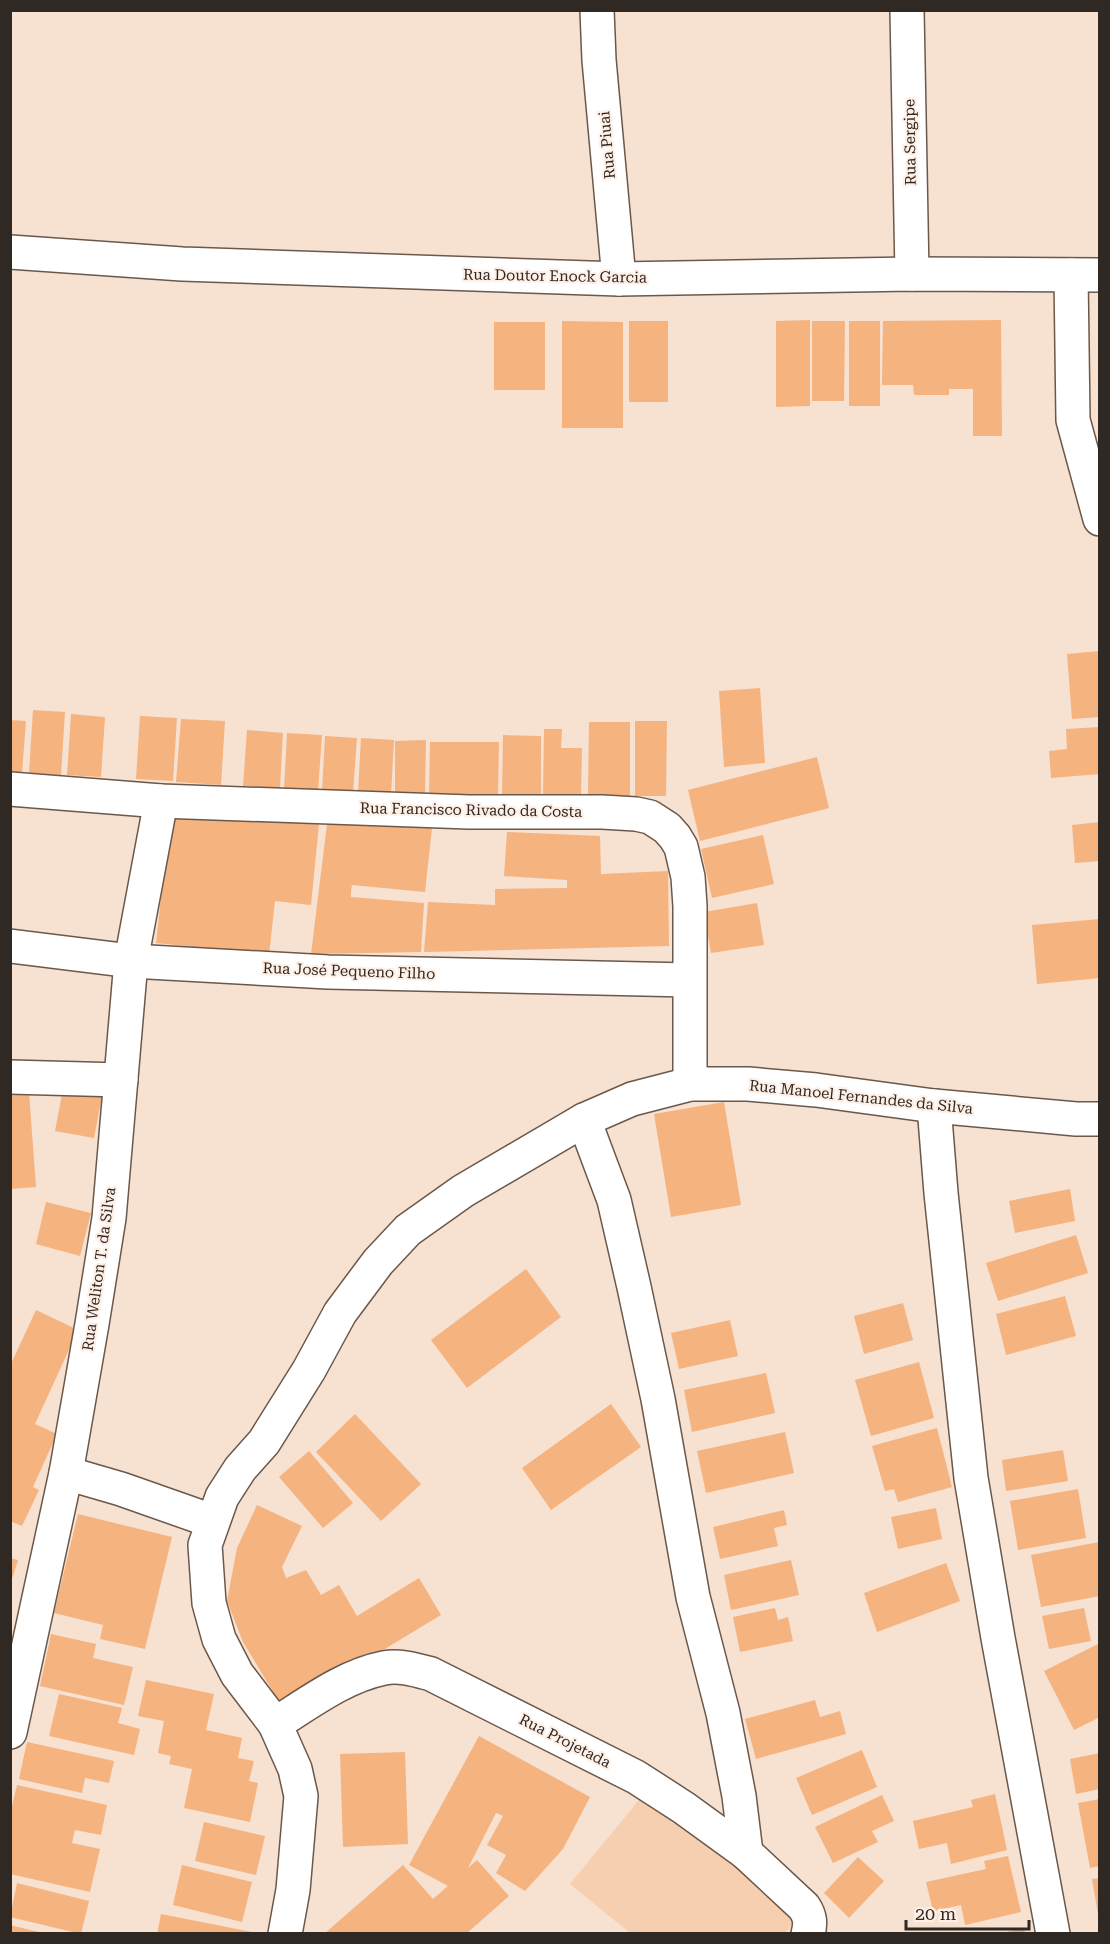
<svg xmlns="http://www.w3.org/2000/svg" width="1110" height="1944" viewBox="0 0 1110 1944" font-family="'Roboto Serif',serif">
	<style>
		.green { fill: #f6cfb1 }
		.building { fill: #f5b380 }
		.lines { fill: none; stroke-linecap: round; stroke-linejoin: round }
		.street-casing { stroke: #6b584a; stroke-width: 36 }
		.secondary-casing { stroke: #6b584a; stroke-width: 36 }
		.street { stroke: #fff; stroke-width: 33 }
		.secondary { stroke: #fff; stroke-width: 33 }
		.labels { text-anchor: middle; stroke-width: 4.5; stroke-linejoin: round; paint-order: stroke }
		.street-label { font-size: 15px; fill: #302822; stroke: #fef0e7 }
	</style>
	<rect width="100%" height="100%" fill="#f7e1d1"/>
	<polygon class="green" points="648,1789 800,1915 785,1933 630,1933 570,1884"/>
	<g class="building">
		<polygon points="810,320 810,406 776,407 776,321"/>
		<polygon points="1001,320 1002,436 973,436 973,389 949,389 949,395 914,395 913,385 882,385 883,321"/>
		<polygon points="562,321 623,322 623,428 562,428"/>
		<rect x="629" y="321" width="39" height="81"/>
		<polygon points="812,321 845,321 844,401 812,401"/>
		<rect x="849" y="321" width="31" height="85"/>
		<rect x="494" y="322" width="51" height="68"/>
		<polygon points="1100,651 1100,717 1072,719 1067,654"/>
		<polygon points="760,688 765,763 724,767 719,691"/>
		<polygon points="33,710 65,712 61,775 29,773"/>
		<polygon points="71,714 105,717 101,777 67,775"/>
		<polygon points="140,716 177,718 173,781 136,779"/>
		<polygon points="181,719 225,721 221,785 176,782"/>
		<polygon points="10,720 26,721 22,773 10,772"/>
		<polygon points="635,721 667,721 666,796 635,796"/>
		<polygon points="589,722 630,722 630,796 588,796"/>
		<polygon points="1100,727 1100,774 1051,778 1049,751 1067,749 1066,729"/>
		<polygon points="544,729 562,729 561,748 582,748 581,796 543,796"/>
		<polygon points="247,730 283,733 280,788 243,786"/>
		<polygon points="287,733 322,735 318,791 284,789"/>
		<polygon points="503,735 541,736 541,796 502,796"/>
		<polygon points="325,736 357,738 353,793 322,791"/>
		<polygon points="361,738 394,740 391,795 358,793"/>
		<polygon points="426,740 425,796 395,795 395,741"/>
		<polygon points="430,742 499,742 498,796 429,796"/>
		<polygon points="817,757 829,808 700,841 688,790"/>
		<polygon points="170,817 319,824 311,905 275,901 269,955 156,943"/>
		<polygon points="1100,822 1100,861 1075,863 1072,825"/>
		<polygon points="327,824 432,828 425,892 352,885 351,891 351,897 424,903 421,952 311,954"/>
		<polygon points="507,832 600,836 601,874 668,871 669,946 424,952 428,902 495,905 495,889 567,888 567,880 504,876"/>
		<polygon points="763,835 774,884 712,898 701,849"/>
		<polygon points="757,903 764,945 711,953 704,912"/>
		<polygon points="1100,919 1100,978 1037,984 1032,925"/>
		<polygon points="63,1089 102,1096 94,1138 55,1131"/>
		<polygon points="29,1092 36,1187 10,1189 10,1094"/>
		<polygon points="724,1102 741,1205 671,1217 654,1114"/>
		<polygon points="1070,1189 1075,1221 1015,1233 1009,1201"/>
		<polygon points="46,1202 91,1213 80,1256 36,1244"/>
		<polygon points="1076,1235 1088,1273 998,1301 986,1263"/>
		<polygon points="526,1269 561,1317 467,1388 431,1340"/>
		<polygon points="1065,1296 1076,1336 1006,1355 996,1314"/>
		<polygon points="903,1303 913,1340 864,1354 854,1316"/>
		<polygon points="36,1310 78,1330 35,1424 57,1434 33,1487 39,1490 22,1526 10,1521 10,1366"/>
		<polygon points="730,1320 738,1356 679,1369 671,1333"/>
		<polygon points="919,1362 934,1418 871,1436 855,1380"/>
		<polygon points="766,1373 775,1413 692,1432 684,1390"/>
		<polygon points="611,1404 641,1447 551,1510 522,1468"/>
		<polygon points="355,1414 421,1484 381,1521 316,1452"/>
		<polygon points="937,1428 952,1487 898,1502 894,1489 885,1491 872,1446"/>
		<polygon points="785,1432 794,1473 706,1493 697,1451"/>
		<polygon points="1063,1450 1068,1481 1006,1491 1002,1460"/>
		<polygon points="309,1451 353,1503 323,1528 279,1477"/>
		<polygon points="1078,1489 1086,1538 1018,1550 1010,1501"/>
		<polygon points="257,1505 302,1526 282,1567 286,1578 306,1570 321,1595 339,1585 357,1616 419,1578 441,1615 284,1710 243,1642 227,1601 237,1548"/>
		<polygon points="936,1508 942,1539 898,1549 891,1517"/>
		<polygon points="784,1510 787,1525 774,1528 778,1546 720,1559 713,1527"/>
		<polygon points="78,1514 172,1537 145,1649 100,1639 103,1625 54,1613"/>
		<polygon points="1099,1542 1100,1596 1041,1607 1031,1555"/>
		<polygon points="10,1558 18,1560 11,1582 10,1581"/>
		<polygon points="791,1560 799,1595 731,1610 724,1575"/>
		<polygon points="946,1563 960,1601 877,1632 864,1593"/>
		<polygon points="775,1608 778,1620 788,1617 793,1641 740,1652 733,1617"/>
		<polygon points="1084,1608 1091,1641 1049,1649 1042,1616"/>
		<polygon points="51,1634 96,1644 93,1658 133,1667 124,1705 40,1686"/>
		<polygon points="1100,1643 1100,1717 1074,1730 1044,1671"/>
		<polygon points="146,1680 214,1694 206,1730 242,1738 238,1758 254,1761 249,1781 258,1783 250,1822 184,1808 192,1769 169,1764 171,1756 158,1753 164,1721 138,1716"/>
		<polygon points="59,1694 122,1708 118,1723 140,1729 134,1755 49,1736"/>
		<polygon points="815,1700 820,1717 840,1711 846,1734 756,1759 745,1719"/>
		<polygon points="479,1736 590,1797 563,1849 525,1891 496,1873 506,1855 487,1845 503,1816 496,1813 468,1868 477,1860 509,1896 466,1934 324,1934 403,1865 433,1899 448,1886 409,1865"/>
		<polygon points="27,1742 114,1761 109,1783 85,1778 82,1793 19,1779"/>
		<polygon points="862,1750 877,1787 812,1815 796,1778"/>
		<polygon points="405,1752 408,1844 343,1847 340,1754"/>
		<polygon points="1100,1753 1100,1789 1076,1794 1070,1759"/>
		<polygon points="17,1785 107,1805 101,1835 75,1830 72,1843 100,1849 90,1892 10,1874 10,1814"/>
		<polygon points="995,1794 1007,1850 951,1864 947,1843 919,1849 913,1821 973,1807 971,1800"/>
		<polygon points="882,1795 894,1821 872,1831 878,1842 833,1863 815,1827"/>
		<polygon points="1100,1799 1100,1866 1090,1868 1078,1803"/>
		<polygon points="204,1822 265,1836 256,1875 195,1861"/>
		<polygon points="1008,1856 1021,1912 965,1925 961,1905 933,1911 926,1882 986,1869 984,1861"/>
		<polygon points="858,1857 884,1881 849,1918 824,1893"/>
		<polygon points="182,1865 252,1882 242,1922 173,1905"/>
		<polygon points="1100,1878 1100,1914 1098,1914 1092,1879"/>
		<polygon points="17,1883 89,1901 81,1934 10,1917"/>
		<polygon points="161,1914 252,1932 252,1934 157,1934"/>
		<polygon points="10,1925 43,1933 43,1934 10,1934"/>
		<polygon points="1024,1928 1025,1934 1002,1934 1002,1933"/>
	</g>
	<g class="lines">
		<g class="street-casing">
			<g id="street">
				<polyline points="597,10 599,60 619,279"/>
				<polyline points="907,10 912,274"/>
				<polyline points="1071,275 1073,420 1100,519"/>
				<polyline points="10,789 161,801 469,812 602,812 636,814 650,817 667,828 675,837 681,847 688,877 690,906 690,1084"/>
				<polyline points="10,946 131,961 328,972 689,980"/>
				<polyline points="10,1077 121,1080"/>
				<polyline points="934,1106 941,1193 971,1478 998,1638 1053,1934"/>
				<polyline points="584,1120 614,1200 634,1287 658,1399 693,1597 723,1713 739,1796 746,1853"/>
				<polyline points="66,1473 121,1489 212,1521"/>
				<path d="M275 1724C309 1703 344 1676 384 1668 400 1665 416 1670 431 1674L636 1777 684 1808 746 1853 804 1907C810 1916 811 1923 808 1934"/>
				<polyline points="10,1732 66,1473 92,1324 109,1218 131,961 161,801"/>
				<polyline points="285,1934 293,1890 301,1796 295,1769 275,1724 237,1674 219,1639 209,1603 205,1545 222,1497 240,1469 264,1442 309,1370 340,1313 378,1262 408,1230 463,1191 584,1120 632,1099 690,1084 748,1084 816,1090 934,1106 1076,1119 1100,1119"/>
			</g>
		</g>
		<g class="secondary-casing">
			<polyline id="secondary" points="10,252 182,264 619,279 912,274 1100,275"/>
		</g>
		<use href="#street" class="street"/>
		<use href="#secondary" class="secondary"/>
	</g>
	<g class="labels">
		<g class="street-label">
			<text transform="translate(910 142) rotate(-91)" y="5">Rua Sergipe</text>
			<text transform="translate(607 145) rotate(-95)" y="5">Rua Piuai</text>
			<text transform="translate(555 276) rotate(1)" y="5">Rua Doutor Enock Garcia</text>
			<text transform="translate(471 810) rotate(1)" y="5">Rua Francisco Rivado da Costa</text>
			<text transform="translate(349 971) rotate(2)" y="5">Rua José Pequeno Filho</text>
			<text transform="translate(861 1097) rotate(6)" y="5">Rua Manoel Fernandes da Silva</text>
			<text transform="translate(99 1269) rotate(-82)" y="5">Rua Weliton T. da Silva</text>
			<text transform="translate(565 1741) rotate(27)" y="5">Rua Projetada</text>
		</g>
	</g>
	<rect width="1110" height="1944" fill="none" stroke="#302822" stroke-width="24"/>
	<path d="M906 1920v9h123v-9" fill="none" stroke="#302822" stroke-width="3"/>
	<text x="915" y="1920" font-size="18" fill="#302822" stroke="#fef0e7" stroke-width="4.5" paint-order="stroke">20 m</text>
</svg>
